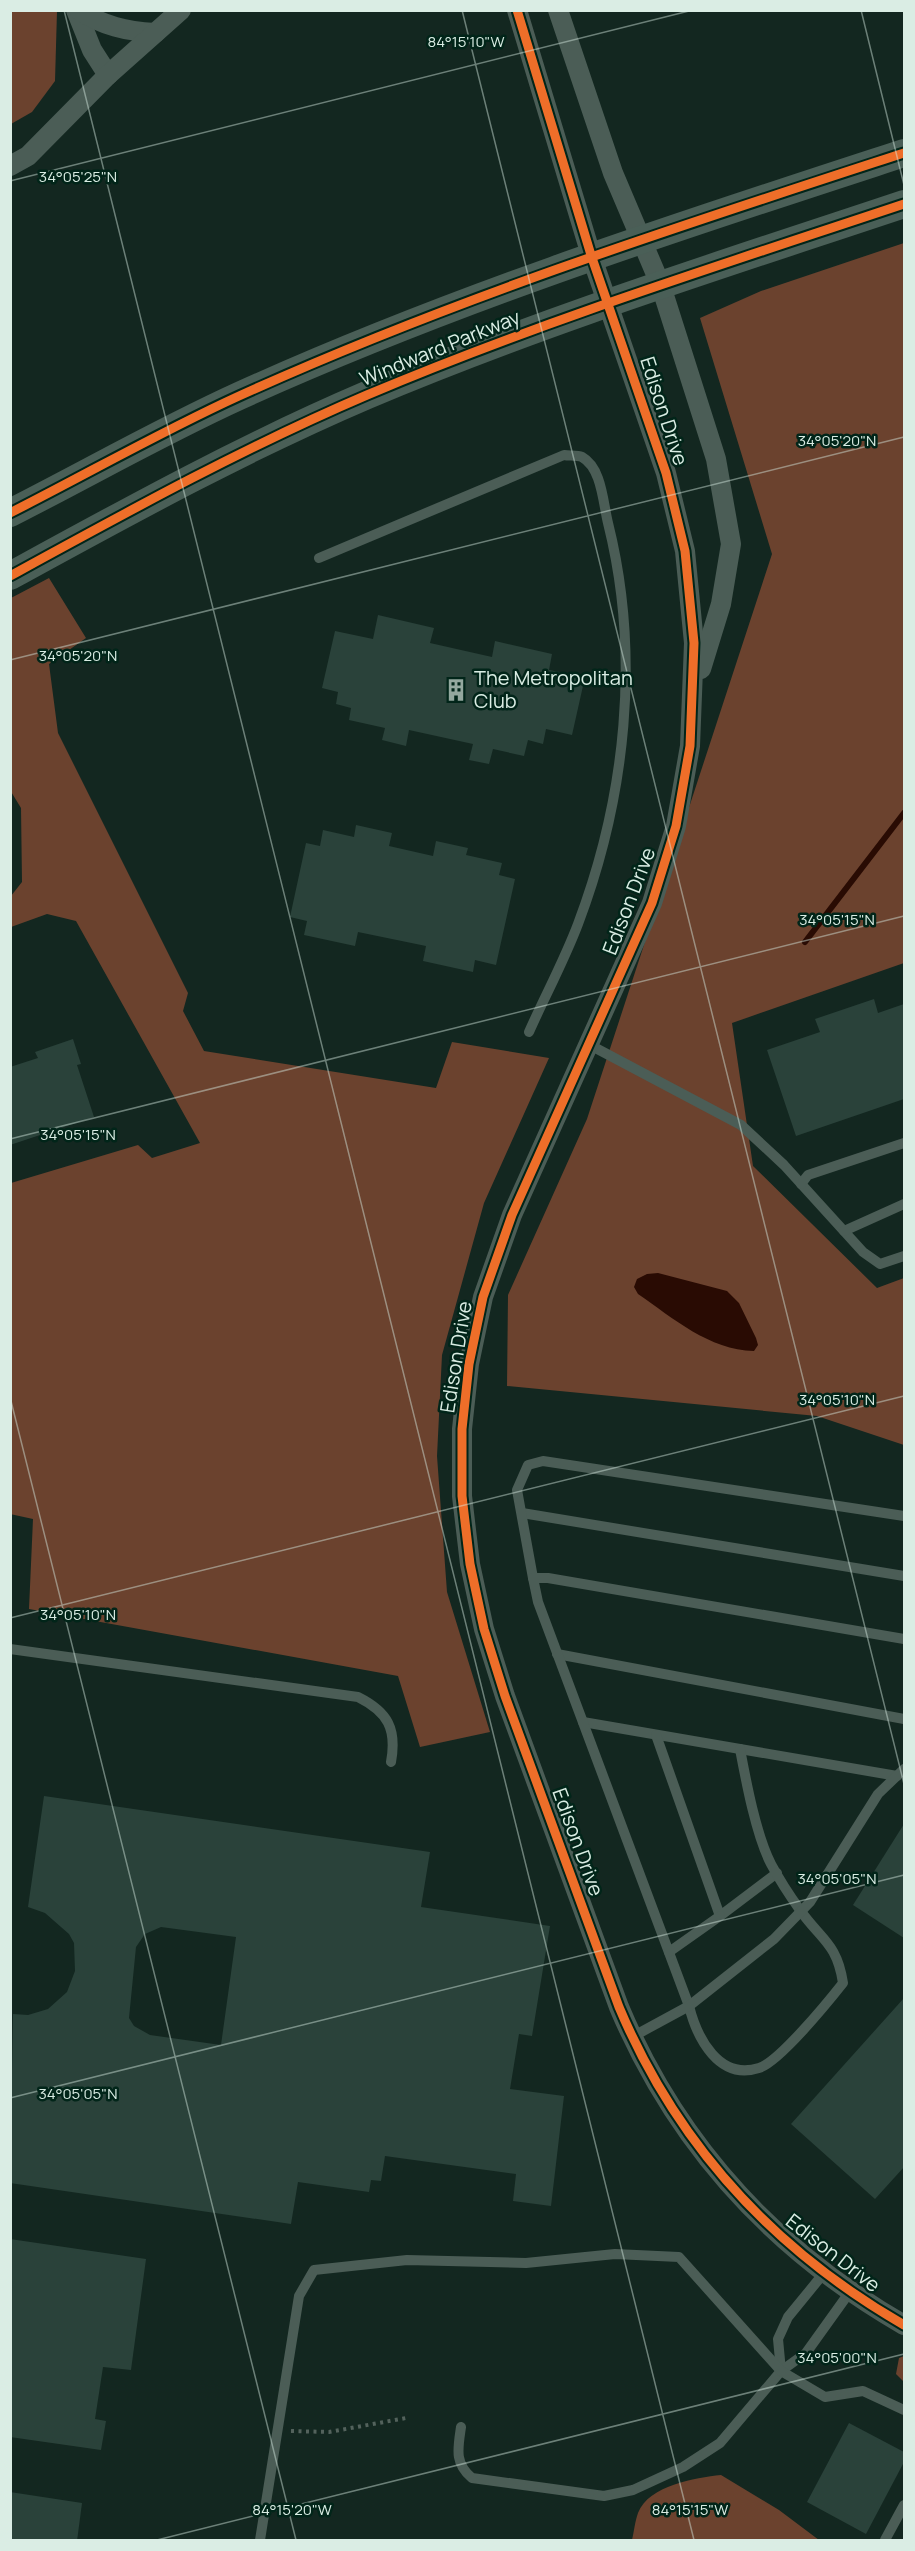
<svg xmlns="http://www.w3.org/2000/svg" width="915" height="2551" viewBox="0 0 915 2551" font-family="Manrope,sans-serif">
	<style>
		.forest { fill: #6b422e }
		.water { fill: #290b03 }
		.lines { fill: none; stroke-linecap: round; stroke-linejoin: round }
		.stream { stroke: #290b03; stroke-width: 6 }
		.building { fill: #2a423a; fill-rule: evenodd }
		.path { stroke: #53625c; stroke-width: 4; stroke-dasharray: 3 4.5; stroke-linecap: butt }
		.lane { stroke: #4b5d56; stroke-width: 10 }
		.street { stroke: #4b5d56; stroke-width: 20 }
		.secondary { stroke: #4a5f57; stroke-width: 28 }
		.cycleway-casing { stroke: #012519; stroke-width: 13 }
		.cycleway { stroke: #ee6e29; stroke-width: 9 }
		.ticks { fill: none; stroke: #daede4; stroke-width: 1.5; stroke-opacity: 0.45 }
		.labels { text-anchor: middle; stroke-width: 5; stroke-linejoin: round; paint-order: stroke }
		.street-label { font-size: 20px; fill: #daede4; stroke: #012519 }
		.poi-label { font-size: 20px; fill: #daede4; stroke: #012519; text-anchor: start }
		.ticks-label { font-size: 15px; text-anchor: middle; fill: #daede4; stroke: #012519; stroke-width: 5; stroke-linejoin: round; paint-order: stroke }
	</style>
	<rect width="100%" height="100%" fill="#132720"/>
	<g class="forest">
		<polygon points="11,10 57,11 55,81 32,112 11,124"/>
		<polygon points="904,243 904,963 732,1023 753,1166 877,1288 904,1278 904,1445 817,1416 507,1386 508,1295 587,1119 772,554 700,318 761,291"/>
		<polygon points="49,578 86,638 49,664 58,733 188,993 183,1011 204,1051 436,1088 452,1042 549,1058 484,1203 442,1355 437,1456 447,1592 490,1732 420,1747 398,1676 29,1609 33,1519 10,1514 11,1183 138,1145 152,1158 200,1143 76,921 47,914 11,927 11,896 22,882 21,808 10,790 11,598"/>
		<polygon points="904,2356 904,2382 896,2374 899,2358"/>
		<path d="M721 2475 779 2510 819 2540H632C634 2532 635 2521 638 2513 649 2485 695 2478 721 2475Z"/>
	</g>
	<path class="water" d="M658 1273 727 1291 739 1303 756 1338 758 1345 754 1351C709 1350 673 1318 638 1294L634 1287 637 1279 647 1274Z"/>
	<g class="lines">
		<polyline class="stream" points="805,942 904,813"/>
	</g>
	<g class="building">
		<polygon points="378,615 434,628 430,643 492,657 495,641 552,654 549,670 585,677 572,735 546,729 543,744 528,740 524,756 493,749 489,764 469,760 473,744 409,730 406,746 382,740 385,728 349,720 351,708 336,704 338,692 322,688 335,631 373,639"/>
		<polygon points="356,825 392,833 389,846 433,856 436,841 468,848 466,855 502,863 499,875 515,879 496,965 475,960 473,972 423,961 426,946 358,932 355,946 304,935 307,921 290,917 306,843 320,846 323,830 354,837"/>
		<polygon points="874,999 878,1013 904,1004 904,1099 796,1136 767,1050 820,1032 815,1019"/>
		<polygon points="73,1039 81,1064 77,1065 94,1117 10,1145 10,1067 38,1058 35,1052"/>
		<path d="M44 1796 430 1852 421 1907 550 1926 532 2036 519 2034 510 2089 564 2096 551 2206 513 2201 516 2174 385 2156 381 2181 371 2180 369 2192 298 2182 291 2224 10 2183 13 2014 28 2015 48 2009 67 1992 75 1971 74 1943 69 1934 45 1913 28 1907ZM161 1927 236 1937 221 2045 150 2035 134 2026 129 2018 136 1947 145 1934Z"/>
		<polygon points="904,1824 904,1938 853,1905"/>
		<polygon points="904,1998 904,2167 875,2199 791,2124"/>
		<polygon points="10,2239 146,2259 131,2370 103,2367 95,2419 106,2421 101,2450 10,2437"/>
		<polygon points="849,2423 904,2452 904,2462 866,2534 807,2502"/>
		<polygon points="10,2492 82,2503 77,2541 10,2541"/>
	</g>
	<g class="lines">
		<polyline class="path" points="291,2431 329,2432 406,2418"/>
		<g class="lane">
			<path d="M319 558 564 455C569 456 577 455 582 457 602 468 603 503 608 523 641 655 626 797 578 924 564 961 545 996 529 1032"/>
			<polyline points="588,1044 741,1125 784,1165 863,1252 880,1264 904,1256"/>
			<polyline points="801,1184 808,1175 904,1143"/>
			<polyline points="844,1231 904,1204"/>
			<polyline points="522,1513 904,1576"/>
			<polyline points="533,1578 517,1490 528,1465 543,1461 904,1516"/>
			<path d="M10 1649 358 1697C388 1712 397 1729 391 1762"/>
			<polyline points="557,1654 904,1719"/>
			<polyline points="583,1722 897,1776"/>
			<polyline points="656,1735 720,1916 777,1873"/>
			<path d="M740 1749C746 1781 756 1835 771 1864 779 1879 790 1896 800 1910 821 1940 837 1943 843 1983 828 2002 779 2062 759 2068 719 2081 697 2038 689 2006L538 1602 533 1578H548L904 1639"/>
			<polyline points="669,1952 720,1916"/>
			<polyline points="632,2037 689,2006 774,1939 810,1902 878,1794 904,1769"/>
			<polyline points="781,2371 778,2339 788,2317 824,2273"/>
			<path d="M461 2427C458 2448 454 2463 472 2478L604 2496 633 2490 683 2467 720 2443 781 2371 806 2353 849 2293"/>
			<polyline points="260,2540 299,2296 314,2270 407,2260 526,2263 615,2254 679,2257 781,2371 825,2397 863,2391 904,2410"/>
			<polyline points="885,2540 904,2505"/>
		</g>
		<g class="street">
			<polyline points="76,10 92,50 108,75"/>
			<path d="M79 10C103 26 126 31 155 33"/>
			<path d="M517 10 591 255 666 473 685 551 694 643 690 746 676 826 652 903 512 1215 483 1297 469 1364 462 1429V1496L470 1564 484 1629 505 1696 619 2007C678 2147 774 2250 904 2325"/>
			<polyline points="558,10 613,173 661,286 716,459 731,544 721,604 701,669"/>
			<polyline points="10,166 28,156 108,75 181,10"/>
		</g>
		<g class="secondary">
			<path d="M10 513C87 474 162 431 239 396 455 298 680 226 904 153"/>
			<path d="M10 576C127 512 245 447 367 395 542 321 724 264 904 204"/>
		</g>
		<g class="cycleway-casing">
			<g id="cycleway">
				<path d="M517 10 591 255 666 473 685 551 694 643 690 746 676 826 652 903 512 1215 483 1297 469 1364 462 1429V1496L470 1564 484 1629 505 1696 619 2007C678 2147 774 2250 904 2325"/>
				<path d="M10 513C87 474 162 431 239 396 455 298 680 226 904 153"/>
				<path d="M10 576C127 512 245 447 367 395 542 321 724 264 904 204"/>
			</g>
		</g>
		<use href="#cycleway" class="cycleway"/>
	</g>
	<path class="ticks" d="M64 10 694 2540M462 10 904 1784M861 10 904 185M10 181 693 10M10 660 904 437M10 1139 904 916M10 1397 296 2540M10 1618 904 1396M10 2098 904 1875M157 2540 904 2354"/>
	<defs>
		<g id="building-bare" transform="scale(1.8)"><path d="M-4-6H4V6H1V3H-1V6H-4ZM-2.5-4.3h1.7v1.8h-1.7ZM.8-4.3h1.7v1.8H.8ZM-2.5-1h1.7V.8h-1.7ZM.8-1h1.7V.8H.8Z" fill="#94a89f" stroke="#012519" stroke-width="2.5" paint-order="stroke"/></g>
	</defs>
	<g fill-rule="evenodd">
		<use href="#building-bare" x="456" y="690"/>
	</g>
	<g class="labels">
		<g class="street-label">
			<text transform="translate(440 348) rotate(-22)" y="7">Windward Parkway</text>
			<text transform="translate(664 411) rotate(72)" y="7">Edison Drive</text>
			<text transform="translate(629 901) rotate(-69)" y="7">Edison Drive</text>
			<text transform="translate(456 1357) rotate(-81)" y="7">Edison Drive</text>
			<text transform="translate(578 1842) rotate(70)" y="7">Edison Drive</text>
			<text transform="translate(833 2253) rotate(38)" y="7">Edison Drive</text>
		</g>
		<g class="poi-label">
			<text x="474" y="685">The Metropolitan<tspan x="474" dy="23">Club</tspan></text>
		</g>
	</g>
	<g class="ticks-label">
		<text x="466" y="47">84°15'10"W</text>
		<text x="78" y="182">34°05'25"N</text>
		<text x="837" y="446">34°05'20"N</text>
		<text x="78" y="661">34°05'20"N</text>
		<text x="837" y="925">34°05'15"N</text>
		<text x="78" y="1140">34°05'15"N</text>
		<text x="837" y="1405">34°05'10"N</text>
		<text x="78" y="1620">34°05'10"N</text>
		<text x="837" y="1884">34°05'05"N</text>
		<text x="78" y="2099">34°05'05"N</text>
		<text x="837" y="2363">34°05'00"N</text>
		<text x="292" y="2515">84°15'20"W</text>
		<text x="690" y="2515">84°15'15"W</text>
	</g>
	<rect width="915" height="2551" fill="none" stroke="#daede4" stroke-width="24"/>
</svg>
